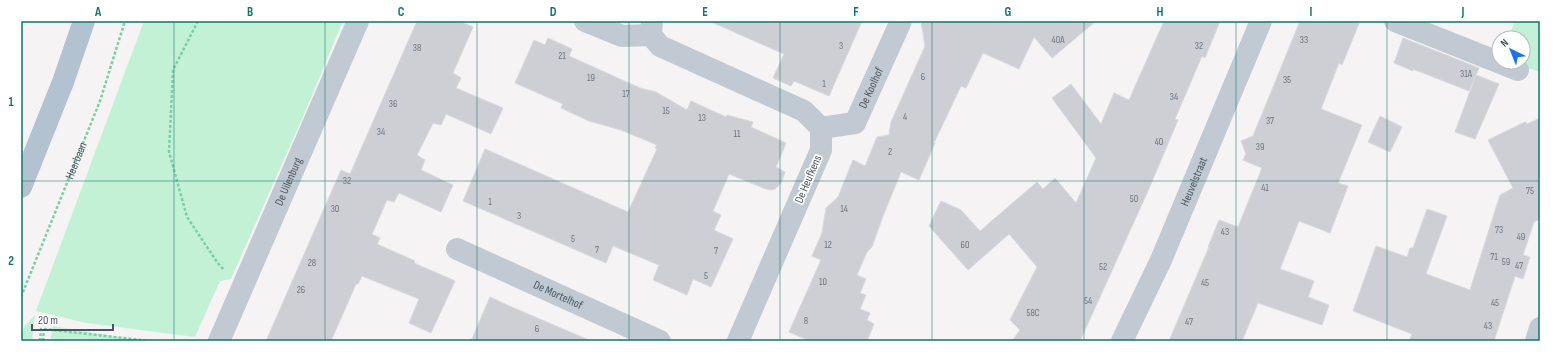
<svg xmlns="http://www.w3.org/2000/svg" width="1561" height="362" viewBox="0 0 1561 362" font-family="'Sofia Sans Condensed',sans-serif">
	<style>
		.green { fill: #c3f1d5 }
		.building { fill: #cdcfd5; stroke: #d7d9de }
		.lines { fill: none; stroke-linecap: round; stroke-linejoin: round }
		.path { stroke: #7ad0a6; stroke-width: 2.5; stroke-dasharray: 3 2; stroke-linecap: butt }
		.minor { stroke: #c1cad2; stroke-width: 22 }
		.major { stroke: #b3c2d1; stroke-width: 22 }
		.grid { fill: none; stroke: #0f766e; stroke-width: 1; stroke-opacity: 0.55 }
		.labels { text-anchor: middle; stroke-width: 3.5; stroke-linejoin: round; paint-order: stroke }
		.number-label { font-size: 10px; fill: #6b747e }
		.street-label { font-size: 12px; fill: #4a5661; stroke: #fff }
		.neatline { fill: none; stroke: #0f766e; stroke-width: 1.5 }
		.grid-label { font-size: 13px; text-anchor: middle; font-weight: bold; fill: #0f766e }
	</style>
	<rect width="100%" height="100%" fill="#f5f3f3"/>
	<g class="green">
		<polygon points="144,21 343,21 305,112 231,279 220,281 195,337 86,323 36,311"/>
		<polygon points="1515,21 1540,21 1540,72 1522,66 1524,60 1523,60 1523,38 1508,38"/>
		<path d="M35 315 32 341H21C21 327 26 325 35 315Z"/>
		<polygon points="53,326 143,341 50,341"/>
	</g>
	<g class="building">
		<polygon points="417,21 459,21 473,27 453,73 461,78 456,88 503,108 491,134 446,114 441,125 433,123 417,155 425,160 421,170 453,185 441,212 399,193 394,202 387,200 372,234 380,238 377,244 415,261 414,263 455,281 431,333 409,323 419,299 362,276 358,284 356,284 331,341 266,341 341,170 350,174"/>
		<polygon points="709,21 862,21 829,96 794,81 791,86 773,78 784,54"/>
		<polygon points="921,21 1096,21 1052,58 1034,37 1019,69 983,53 966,88 961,86 934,143 935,143 919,180 901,172 883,216 872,247 867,252 857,275 866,279 860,293 866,295 860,309 870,313 867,320 874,324 867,341 810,341 789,332 821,260 812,256 822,233 826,208 838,197 853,160 865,166 877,137 889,135 891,122 925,46"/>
		<polygon points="1164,21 1220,21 1205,58 1202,56 1175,119 1178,120 1148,191 1080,341 1012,341 1020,330 1010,320 1037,267 1009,234 968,270 929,226 941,201 961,210 980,231 1037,182 1043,189 1055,178 1076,203 1096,158 1052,98 1071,84 1101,124 1114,93 1129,100"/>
		<polygon points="1300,21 1360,21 1342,65 1339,63 1321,109 1362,125 1338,183 1348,186 1330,233 1299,221 1280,269 1314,281 1308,297 1329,305 1322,325 1258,303 1242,341 1169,341 1209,247 1208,247 1219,220 1238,227 1262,168 1243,160 1246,154 1241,141 1253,136"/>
		<polygon points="548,38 572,49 569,56 640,88 656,92 687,110 691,101 726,117 727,115 753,122 751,127 786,143 776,167 785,172 781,183 775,189 771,190 766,189 729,174 713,211 721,215 714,230 733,239 711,287 693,279 687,295 653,280 659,265 613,246 606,263 463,201 485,149 628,212 657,149 655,148 657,145 621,130 589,121 561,108 563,104 515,83 534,40 545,45"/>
		<polygon points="1403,38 1479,68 1469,91 1413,69 1413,71 1394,63"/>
		<polygon points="1476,75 1499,84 1475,139 1455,132"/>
		<polygon points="1380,116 1402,127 1390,152 1368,142"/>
		<polygon points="1540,118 1540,219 1534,222 1523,255 1530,257 1523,279 1515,276 1494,341 1409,341 1412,334 1353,311 1376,246 1407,257 1410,248 1413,248 1427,209 1447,216 1426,274 1470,290 1500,195 1513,188 1488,140 1525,122 1527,124"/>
		<polygon points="490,297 514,308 591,341 471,341"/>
	</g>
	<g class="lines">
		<g class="path">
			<polyline points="198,21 173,70 169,152 187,217 217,262 224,270"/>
			<path id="s1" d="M21 297 100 101 125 21"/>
			<polyline points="40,341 41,329 44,329 150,341"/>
			<polyline points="43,341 44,329"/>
		</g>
		<g class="minor">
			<polyline points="585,21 622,36 651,35"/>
			<polyline points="652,21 651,35 660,46 804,111 821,128 821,150 738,341"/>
			<polyline points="1395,21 1518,70"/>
			<path id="s2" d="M821 128 855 123 901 21"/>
			<path id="s3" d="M457 249 660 341"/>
			<path id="s4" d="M219 341 358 21"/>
			<path id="s5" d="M1122 341 1161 260 1261 21"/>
			<polyline points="1536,341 1540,328"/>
		</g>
		<polyline class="major" points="21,187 63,82 84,21"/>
	</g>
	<path class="grid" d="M174 21V341M325 21V341M477 21V341M629 21V341M780 21V341M932 21V341M1084 21V341M1236 21V341M1387 21V341M21 181H1540"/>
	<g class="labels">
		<g class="number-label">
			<text x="1058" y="43">40A</text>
			<text x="1304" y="43">33</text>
			<text x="841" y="49">3</text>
			<text x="1199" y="49">32</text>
			<text x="417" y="51">38</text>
			<text x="562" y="59">21</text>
			<text x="1466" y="77">31A</text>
			<text x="923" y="80">6</text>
			<text x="591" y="81">19</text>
			<text x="1287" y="83">35</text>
			<text x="824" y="87">1</text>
			<text x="626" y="97">17</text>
			<text x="1174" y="100">34</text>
			<text x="393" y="107">36</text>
			<text x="666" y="114">15</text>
			<text x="905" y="120">4</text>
			<text x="702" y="121">13</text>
			<text x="1270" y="124">37</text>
			<text x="381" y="135">34</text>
			<text x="737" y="137">11</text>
			<text x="1159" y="145">40</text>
			<text x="1260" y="150">39</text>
			<text x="890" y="155">2</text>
			<text x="347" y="184">32</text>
			<text x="1265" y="191">41</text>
			<text x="1530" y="194">75</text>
			<text x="1134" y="202">50</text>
			<text x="490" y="205">1</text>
			<text x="335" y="212">30</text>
			<text x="844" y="212">14</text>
			<text x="519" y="219">3</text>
			<text x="1499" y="233">73</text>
			<text x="1225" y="235">43</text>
			<text x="1521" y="240">49</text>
			<text x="573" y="242">5</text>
			<text x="828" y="248">12</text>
			<text x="965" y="248">60</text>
			<text x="597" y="253">7</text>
			<text x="716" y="254">7</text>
			<text x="1494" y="260">71</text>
			<text x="1506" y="265">59</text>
			<text x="312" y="266">28</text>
			<text x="1519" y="269">47</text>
			<text x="1103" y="270">52</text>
			<text x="706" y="279">5</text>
			<text x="823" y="285">10</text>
			<text x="1205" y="286">45</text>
			<text x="301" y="293">26</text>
			<text x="1088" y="304">54</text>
			<text x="1495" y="306">45</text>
			<text x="1033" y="316">58C</text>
			<text x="806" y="324">8</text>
			<text x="1189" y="325">47</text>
			<text x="1488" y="329">43</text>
			<text x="537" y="332">6</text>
		</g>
		<g class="street-label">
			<text dy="4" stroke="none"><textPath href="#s2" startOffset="73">De Koolhof</textPath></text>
			<text dy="4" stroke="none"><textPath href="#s1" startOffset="147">Heerbaan</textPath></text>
			<text transform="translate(808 179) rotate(-67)" y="4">De Heufkens</text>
			<text dy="4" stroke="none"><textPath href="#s4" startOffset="174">De Uilenburg</textPath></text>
			<text dy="4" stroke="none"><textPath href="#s5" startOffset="175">Heuvelstraat</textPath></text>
			<text dy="4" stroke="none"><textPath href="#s3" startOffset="111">De Mortelhof</textPath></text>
		</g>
	</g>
	<rect width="1561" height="362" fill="none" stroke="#ffffff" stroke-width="44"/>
	<g transform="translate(1511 50) rotate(317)"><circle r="19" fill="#ffffff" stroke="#b7bbc0"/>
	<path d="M0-3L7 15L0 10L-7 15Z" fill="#1a73e8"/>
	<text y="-6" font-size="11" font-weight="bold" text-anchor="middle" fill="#4a5661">N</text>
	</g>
	<path d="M32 324v6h81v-6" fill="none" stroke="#4a5661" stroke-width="2"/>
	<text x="38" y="324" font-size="12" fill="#4a5661" stroke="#ffffff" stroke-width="3" paint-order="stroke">20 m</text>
	<rect x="22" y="22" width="1517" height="318" class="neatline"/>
	<g class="grid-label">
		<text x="98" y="16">A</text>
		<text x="250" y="16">B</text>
		<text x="401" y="16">C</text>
		<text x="553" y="16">D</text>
		<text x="705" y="16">E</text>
		<text x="856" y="16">F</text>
		<text x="1008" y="16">G</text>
		<text x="1160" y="16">H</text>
		<text x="1311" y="16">I</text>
		<text x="1463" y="16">J</text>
		<text x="11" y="106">1</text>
		<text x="11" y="265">2</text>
	</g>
</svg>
